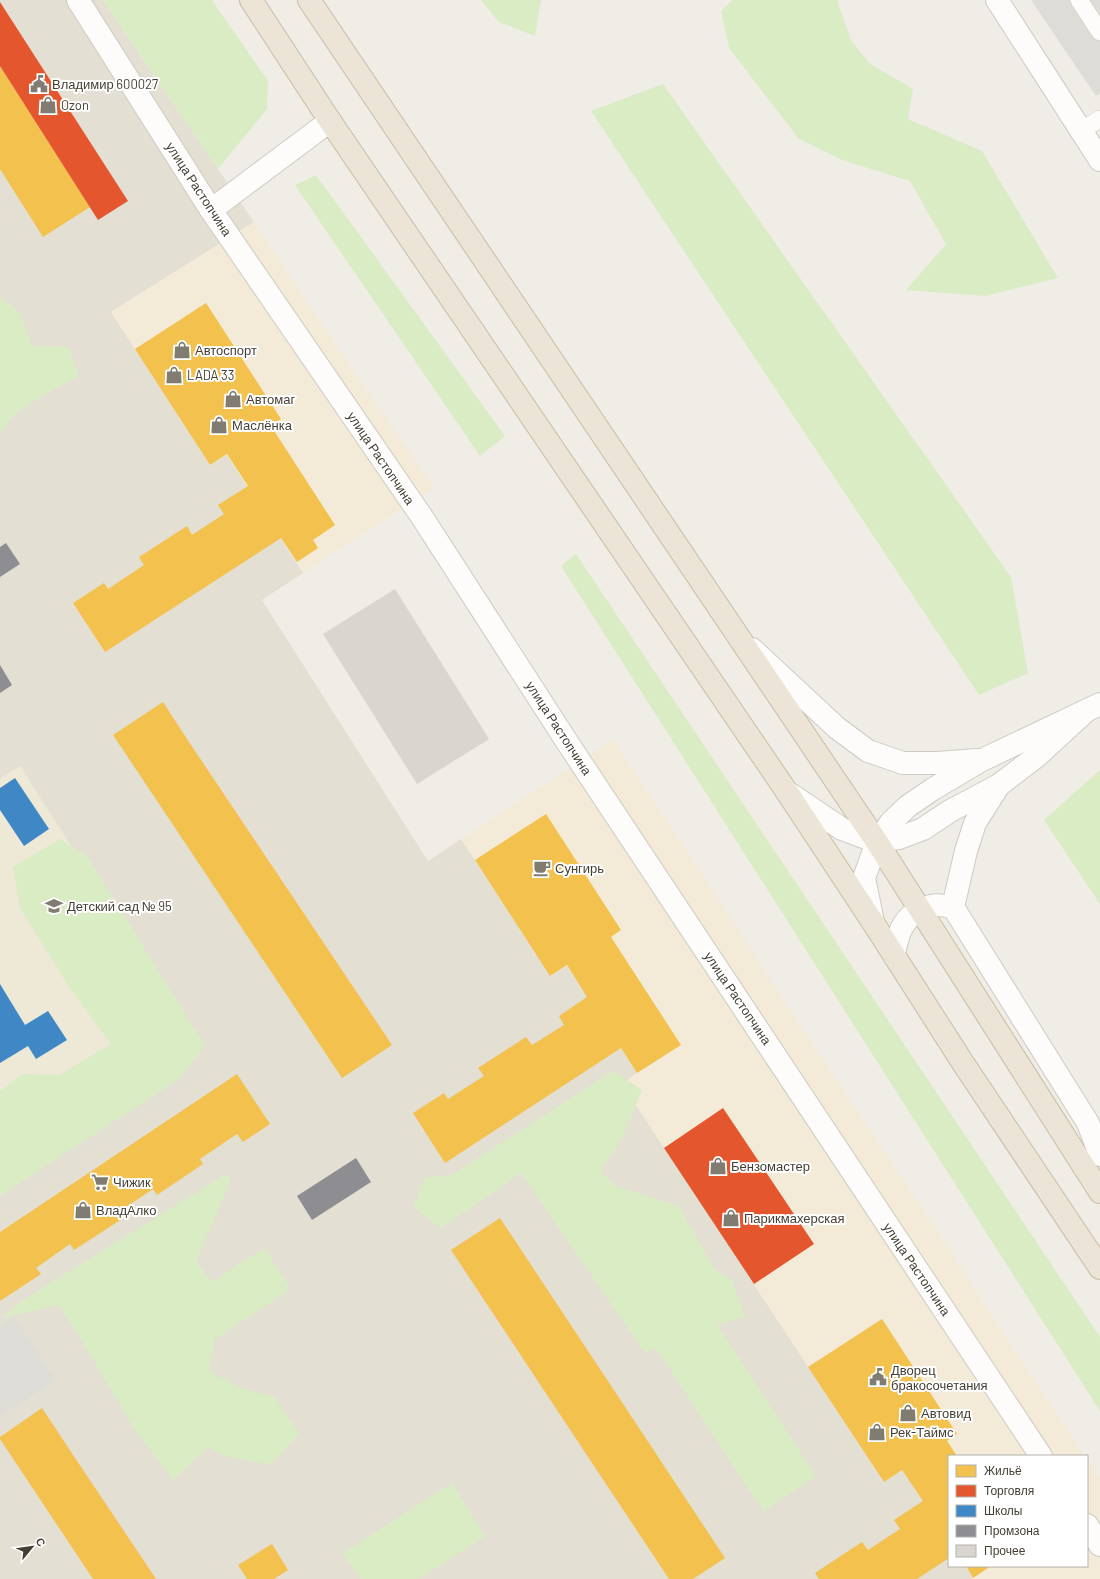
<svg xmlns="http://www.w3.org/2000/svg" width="1100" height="1579" viewBox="0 0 1100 1579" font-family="Barlow,sans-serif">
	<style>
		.residential { fill: #e4dfd3 }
		.commercial { fill: #f3ead7 }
		.education { fill: #eee9d7 }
		.green { fill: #daecc3 }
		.parking { fill: #dedcd6 }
		.homes { fill: #f2c14e }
		.shops { fill: #e4572e }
		.schools { fill: #3f88c5 }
		.industry { fill: #8d8d92 }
		.building { fill: #d8d6cf }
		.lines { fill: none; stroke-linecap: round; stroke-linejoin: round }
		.lane-casing { stroke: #cdcbc4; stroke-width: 18 }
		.street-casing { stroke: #cdcbc4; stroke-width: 24 }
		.highway-casing { stroke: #c9bc9f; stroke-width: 24 }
		.lane { stroke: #fdfcfb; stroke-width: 17 }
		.street { stroke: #fdfcfb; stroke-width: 22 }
		.highway { stroke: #ece5d7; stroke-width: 22 }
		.labels { text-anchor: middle; stroke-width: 4; stroke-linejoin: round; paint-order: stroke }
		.poi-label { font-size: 13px; fill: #453f33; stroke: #fff; text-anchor: start }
		.street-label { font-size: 13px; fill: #453f33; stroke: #fff }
	</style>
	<rect width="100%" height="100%" fill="#efede6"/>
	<polygon class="residential" points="0,0 103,0 254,222 111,312 210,465 227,454 303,573 262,600 428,861 461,839 551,976 567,965 637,1073 622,1084 884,1482 902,1470 949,1540 949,1566 966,1566 973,1578 971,1579 0,1579 0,1159 20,766 0,779"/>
	<g class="commercial">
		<polygon points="254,222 434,488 303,573 227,455 210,465 111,312"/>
		<polygon points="613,739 1085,1456 949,1456 902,1470 884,1482 622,1084 637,1073 567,966 550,976 461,839"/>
		<polygon points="1087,1459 1100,1478 1100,1579 971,1579 973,1577 966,1566 1087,1566"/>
	</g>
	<polygon class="education" points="20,766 190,1032 0,1159 0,779"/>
	<g class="green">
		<polygon points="103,0 212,0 268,81 267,109 218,169"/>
		<polygon points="481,0 541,0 535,36 499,22"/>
		<polygon points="733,0 837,0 851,40 870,64 913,89 908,119 982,151 1058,278 985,296 906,290 946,244 910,181 842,160 799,139 729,48 721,11"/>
		<polygon points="663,84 1011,577 1028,673 979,695 591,111"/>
		<polygon points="316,175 505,436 480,456 295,185"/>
		<polygon points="0,298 19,311 32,346 68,347 79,376 52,390 13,415 0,434"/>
		<polygon points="576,554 1100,1337 1100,1411 561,566"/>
		<polygon points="1100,770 1100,904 1044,820"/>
		<polygon points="60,839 87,856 205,1046 179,1079 0,1196 0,1091 23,1074 59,1075 111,1044 69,987 20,908 13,867"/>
		<polygon points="613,1071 642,1090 622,1139 600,1171 615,1186 679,1206 714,1269 732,1280 745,1316 717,1325 816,1476 763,1511 656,1348 645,1353 521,1173 441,1228 413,1207 424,1178 452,1175"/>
		<polygon points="226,1174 231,1180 196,1262 212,1282 264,1248 291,1289 215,1339 209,1371 244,1389 275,1397 299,1434 270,1465 225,1456 208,1447 173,1480 135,1430 79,1336 59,1305 2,1318 20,1302"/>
		<polygon points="452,1483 485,1536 419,1579 360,1579 343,1553"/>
	</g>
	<g class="parking">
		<polygon points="1031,0 1100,0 1100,93 1096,96"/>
		<polygon points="15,1318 55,1380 0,1416 0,1328"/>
	</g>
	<g class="homes">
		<polygon points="0,66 90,207 43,237 0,169"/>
		<polygon points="206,303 281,419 271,426 335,525 313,540 318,548 297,562 281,538 105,652 73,603 104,583 108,589 144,565 139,557 187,526 192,535 224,514 218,505 248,486 227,454 210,465 135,349"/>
		<polygon points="163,702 189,742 392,1045 342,1078 113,735"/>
		<polygon points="546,814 621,930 611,937 681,1045 637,1073 621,1048 445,1163 413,1113 444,1093 448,1099 484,1076 478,1068 526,1037 532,1045 564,1025 559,1016 587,997 567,965 550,976 475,860"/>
		<polygon points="237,1074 270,1124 243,1142 237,1134 200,1159 203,1164 157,1195 153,1189 117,1213 122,1219 74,1250 70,1244 36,1268 41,1274 0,1301 0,1232"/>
		<polygon points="500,1218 725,1558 693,1579 669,1579 451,1250"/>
		<polygon points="882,1319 957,1434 947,1441 957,1456 949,1456 949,1558 917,1579 819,1579 815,1573 862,1542 868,1550 900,1529 894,1520 923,1501 902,1470 884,1482 808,1367"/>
		<polygon points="42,1408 71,1452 156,1579 93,1579 0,1439 0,1437"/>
		<polygon points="272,1544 288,1570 274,1579 247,1579 238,1565"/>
		<polygon points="966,1566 991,1566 973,1578"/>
	</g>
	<g class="shops">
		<polygon points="0,2 128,201 98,220 0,66"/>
		<polygon points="723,1108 814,1244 754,1284 664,1148"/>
	</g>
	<g class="schools">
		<polygon points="15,778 49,829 24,846 0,810 0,788"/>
		<polygon points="0,984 25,1025 48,1011 67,1040 36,1059 28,1046 0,1063"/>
	</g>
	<g class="industry">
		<polygon points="6,543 20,564 0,577 0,547"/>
		<polygon points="0,665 12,685 0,693"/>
		<polygon points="356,1158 371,1182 312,1220 297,1196"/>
	</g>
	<polygon class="building" points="395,589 489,739 417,784 323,634"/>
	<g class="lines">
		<g class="lane-casing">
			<g id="lane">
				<polyline points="1079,0 1100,32"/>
				<polyline points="1081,131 1100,119"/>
			</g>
		</g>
		<g class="street-casing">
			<g id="street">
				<polyline points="78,0 211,210 422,517 569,745 1041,1456"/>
				<polyline points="997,0 1100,160"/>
				<polyline points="211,210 330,121"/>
				<polyline points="752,649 837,728 868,751 903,763 937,763 977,760"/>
				<polyline points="999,785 975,823 966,851 953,907 1088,1123 1100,1155"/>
				<polyline points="787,792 842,829 877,842 899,838 923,829 950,811 999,785 1036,757 1085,712"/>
				<polyline points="873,922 864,878 877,842 891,822 908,806 933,789 982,760 1100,704"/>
				<path d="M894 955C898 931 904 913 931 906 938 904 947 906 953 907"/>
				<polyline points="1087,1525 1100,1545"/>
			</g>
		</g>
		<g class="highway-casing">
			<g id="highway">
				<polyline points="251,0 330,121 787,792 874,924 963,1063 1100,1268"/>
				<polyline points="309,0 877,842 1100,1192"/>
			</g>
		</g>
		<use href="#lane" class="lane"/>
		<use href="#street" class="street"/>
		<use href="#highway" class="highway"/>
	</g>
	<defs>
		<g id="civic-bare" transform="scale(1.38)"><path d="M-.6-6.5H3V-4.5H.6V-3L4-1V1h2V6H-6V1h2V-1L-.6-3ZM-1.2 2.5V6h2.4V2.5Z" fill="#807c72" stroke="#fff" stroke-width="2.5" paint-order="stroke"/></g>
		<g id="shop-bare" transform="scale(1.38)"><path d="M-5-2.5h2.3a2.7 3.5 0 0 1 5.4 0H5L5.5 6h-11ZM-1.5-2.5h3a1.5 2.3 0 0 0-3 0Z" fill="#807c72" stroke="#fff" stroke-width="2.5" paint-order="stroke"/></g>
		<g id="cafe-bare" transform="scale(1.38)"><path d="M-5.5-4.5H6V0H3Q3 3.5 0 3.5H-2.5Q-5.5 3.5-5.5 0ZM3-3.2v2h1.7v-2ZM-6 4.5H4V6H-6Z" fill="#807c72" stroke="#fff" stroke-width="2.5" paint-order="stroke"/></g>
		<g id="school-bare" transform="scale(1.38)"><path d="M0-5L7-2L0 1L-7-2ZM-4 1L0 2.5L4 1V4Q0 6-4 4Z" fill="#807c72" stroke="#fff" stroke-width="2.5" paint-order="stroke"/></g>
		<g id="supermarket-bare" transform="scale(1.38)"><path d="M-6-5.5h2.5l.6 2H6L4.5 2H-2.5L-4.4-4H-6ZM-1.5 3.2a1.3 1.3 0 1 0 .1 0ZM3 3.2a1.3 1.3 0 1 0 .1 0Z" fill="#807c72" stroke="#fff" stroke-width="2.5" paint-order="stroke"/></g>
	</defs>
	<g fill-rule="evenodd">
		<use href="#civic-bare" x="39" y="84"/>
		<use href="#shop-bare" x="48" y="105"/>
		<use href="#shop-bare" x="182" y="350"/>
		<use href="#shop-bare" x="174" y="375"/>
		<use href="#shop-bare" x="233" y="399"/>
		<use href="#shop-bare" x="219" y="425"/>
		<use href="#cafe-bare" x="542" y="868"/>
		<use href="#school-bare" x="54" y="906"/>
		<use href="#shop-bare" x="718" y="1166"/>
		<use href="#supermarket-bare" x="100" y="1182"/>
		<use href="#shop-bare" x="83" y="1210"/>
		<use href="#shop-bare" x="731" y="1218"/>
		<use href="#civic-bare" x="878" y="1377"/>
		<use href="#shop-bare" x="908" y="1413"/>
		<use href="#shop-bare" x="877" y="1432"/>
	</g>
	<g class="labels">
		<g class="poi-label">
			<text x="52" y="89">Владимир 600027</text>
			<text x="61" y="110">Ozon</text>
			<text x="195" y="355">Автоспорт</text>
			<text x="187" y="380">LADA 33</text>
			<text x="246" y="404">Автомаг</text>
			<text x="232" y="430">Маслёнка</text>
			<text x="555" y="873">Сунгирь</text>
			<text x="67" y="911">Детский сад № 95</text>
			<text x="731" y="1171">Бензомастер</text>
			<text x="113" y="1187">Чижик</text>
			<text x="96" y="1215">ВладАлко</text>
			<text x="744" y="1223">Парикмахерская</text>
			<text x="891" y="1375">Дворец<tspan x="891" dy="15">бракосочетания</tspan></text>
			<text x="921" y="1418">Автовид</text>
			<text x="890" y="1437">Рек-Таймс</text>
		</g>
		<g class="street-label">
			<text transform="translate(199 189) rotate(57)" y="5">улица Растопчина</text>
			<text transform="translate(381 458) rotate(56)" y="5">улица Растопчина</text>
			<text transform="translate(559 728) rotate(57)" y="5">улица Растопчина</text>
			<text transform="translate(738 998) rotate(56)" y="5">улица Растопчина</text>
			<text transform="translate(917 1269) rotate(56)" y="5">улица Растопчина</text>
		</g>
	</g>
	<rect x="948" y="1455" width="140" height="112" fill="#ffffff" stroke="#b5b2ad"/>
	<rect x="956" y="1465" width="20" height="12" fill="#f2c14e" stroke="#b5b2ad"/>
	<text x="984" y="1475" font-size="12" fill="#453f33">Жильё</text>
	<rect x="956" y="1485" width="20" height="12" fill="#e4572e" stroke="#b5b2ad"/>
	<text x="984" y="1495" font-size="12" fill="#453f33">Торговля</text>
	<rect x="956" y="1505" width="20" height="12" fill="#3f88c5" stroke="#b5b2ad"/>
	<text x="984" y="1515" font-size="12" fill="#453f33">Школы</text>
	<rect x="956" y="1525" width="20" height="12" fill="#8d8d92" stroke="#b5b2ad"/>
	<text x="984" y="1535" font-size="12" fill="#453f33">Промзона</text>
	<rect x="956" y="1545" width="20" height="12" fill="#d8d6cf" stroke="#b5b2ad"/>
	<text x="984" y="1555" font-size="12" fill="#453f33">Прочее</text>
	<g transform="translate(32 1547) rotate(61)" stroke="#ffffff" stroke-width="3" paint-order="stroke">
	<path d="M0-3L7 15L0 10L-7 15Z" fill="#453f33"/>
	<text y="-6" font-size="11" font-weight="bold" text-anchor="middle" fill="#453f33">С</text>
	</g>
</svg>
